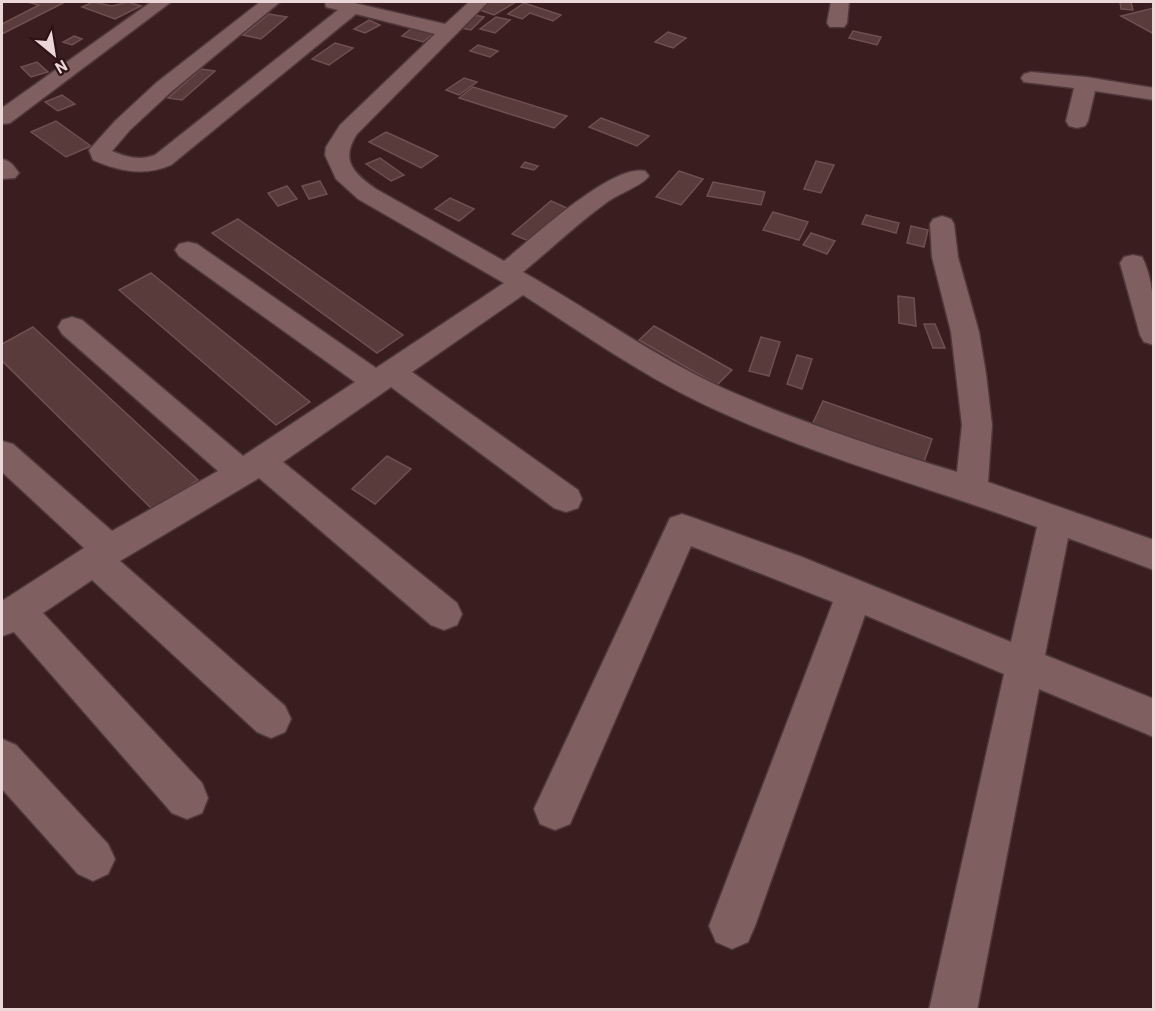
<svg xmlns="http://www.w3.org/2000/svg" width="1155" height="1011" viewBox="0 0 1155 1011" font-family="Barlow,sans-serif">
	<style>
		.building { fill: #593b3c; stroke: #704f51; stroke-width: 1.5 }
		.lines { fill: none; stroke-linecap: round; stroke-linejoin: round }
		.street-casing { stroke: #4f383a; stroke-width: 3 }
		.street { fill: #805f60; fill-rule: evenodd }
	</style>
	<rect width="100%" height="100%" fill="#391d1f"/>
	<g class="building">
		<polygon points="27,2 65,2 2,34 2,24 39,5"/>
		<polygon points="93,2 112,6 128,2 141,6 115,19 82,7"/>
		<polygon points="490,2 516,2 494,15 477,9"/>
		<polygon points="1120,2 1131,2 1133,10 1121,9"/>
		<polygon points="524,3 561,15 553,21 530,13 522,19 508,14"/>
		<polygon points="1154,8 1154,34 1121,16"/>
		<polygon points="269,14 287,17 261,39 243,35"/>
		<polygon points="474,15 484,17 471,30 461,28"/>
		<polygon points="496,17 510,20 495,33 480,29"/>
		<polygon points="369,20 380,25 365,33 354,29"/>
		<polygon points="412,28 433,34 423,42 402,36"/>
		<polygon points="853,31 881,37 877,45 849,38"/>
		<polygon points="668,32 686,38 673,48 655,42"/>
		<polygon points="74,36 82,39 72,45 63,42"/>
		<polygon points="335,43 353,48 329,65 312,59"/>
		<polygon points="478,45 498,51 490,57 470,51"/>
		<polygon points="37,62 48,72 31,77 21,67"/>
		<polygon points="201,69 215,71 182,100 168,98"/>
		<polygon points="464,78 477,82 459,95 446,90"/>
		<polygon points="473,87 567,116 554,128 459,98"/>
		<polygon points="62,95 75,104 58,111 45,102"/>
		<polygon points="601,118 649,136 637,146 589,127"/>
		<polygon points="56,121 91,146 66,157 31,132"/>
		<polygon points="386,132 438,156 421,168 369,142"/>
		<polygon points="380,158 404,175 391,181 366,164"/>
		<polygon points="816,161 834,165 821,193 804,189"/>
		<polygon points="525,162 538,166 534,170 521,167"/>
		<polygon points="679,171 703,179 681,205 656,197"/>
		<polygon points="320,181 327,194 309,199 302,186"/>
		<polygon points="713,182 765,192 761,205 707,196"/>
		<polygon points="287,186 297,199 278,206 268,193"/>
		<polygon points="450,198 474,209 459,221 435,209"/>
		<polygon points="551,201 576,212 538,245 512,234"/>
		<polygon points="773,212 808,222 799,240 763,230"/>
		<polygon points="866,215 899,223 896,233 862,224"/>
		<polygon points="238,219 403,335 377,353 212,233"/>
		<polygon points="911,226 928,230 924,247 907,243"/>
		<polygon points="811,233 835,241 827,254 803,245"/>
		<polygon points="151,273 310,402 276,425 119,290"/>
		<polygon points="898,296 914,298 916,326 899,323"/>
		<polygon points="924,324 935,324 945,348 933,348"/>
		<polygon points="654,326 732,370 717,385 639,340"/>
		<polygon points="33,327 198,480 153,510 2,361 2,344"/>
		<polygon points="761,337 780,342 769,376 749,371"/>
		<polygon points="797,355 812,359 802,389 787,384"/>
		<polygon points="823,401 932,439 923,465 812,425"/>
		<polygon points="387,456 411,469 375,504 352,489"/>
	</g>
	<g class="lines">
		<g class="street-casing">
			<g id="street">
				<polygon points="151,2 171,2 10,123 2,124 2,108"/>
				<path d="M260 2H280L171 92 130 130 112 151C126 157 140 161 155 155L338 10 326 7 325 2H350L445 24 469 2H488L357 134C340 160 353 173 376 189L504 261C531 239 612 163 645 171L649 176C642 186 617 194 606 203 577 224 551 249 523 272 591 310 654 357 725 389 800 422 878 448 957 472L962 425 951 332 932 257 930 224 933 219 942 216 951 219 954 224 958 257 979 332 986 374 992 425 988 482 1154 540V570L1068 538 1045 655 1154 699V737L1039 689 977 1010H929L1004 674 865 615 755 926 748 942 732 949 716 942 709 926 833 602 691 546 570 824 555 830 540 824 534 809 670 518 682 514 694 518 802 557 1011 642 1037 527C925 486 810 455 703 404 640 374 582 333 523 295L412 372 578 490 582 499 578 508 566 512 554 508 391 387 283 462 457 603 462 614 457 625 444 630 431 625 259 478 120 561 285 706 291 719 285 732 271 738 257 732 92 580 43 613 202 783 208 798 202 813 187 819 172 813 14 632 2 636V601L84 548 2 472V441L13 444 112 531 218 471 62 334 58 327 62 320 72 317 82 320 243 456 355 382 179 256 175 250 179 244 188 242 197 244 376 368 504 283 358 199 336 179 325 155 326 147 340 125 435 34 356 14 171 165C144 177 119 171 93 160L89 150 115 121 156 83Z"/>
				<polygon points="831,2 849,2 847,23 844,27 830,27 827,23"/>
				<polygon points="1031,72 1086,77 1154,88 1154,100 1095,91 1088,121 1085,126 1077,128 1069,126 1066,121 1074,88 1024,82 1021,78 1024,74"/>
				<path d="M2 159C11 161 13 165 19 173L15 178 2 179Z"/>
				<path d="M1133 255 1142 257C1155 282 1154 316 1154 345L1144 342 1140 335 1120 263 1124 257Z"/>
				<polygon points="2,739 16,745 108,844 115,859 108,874 93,881 78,874 2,789"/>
			</g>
		</g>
		<use href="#street" class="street"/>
	</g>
	<rect width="1155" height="1011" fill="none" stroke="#ebd7d7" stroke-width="6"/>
	<g transform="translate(54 54) rotate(150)" stroke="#2e1315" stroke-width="4.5" paint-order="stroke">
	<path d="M0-4.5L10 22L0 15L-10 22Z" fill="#ebd7d7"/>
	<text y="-9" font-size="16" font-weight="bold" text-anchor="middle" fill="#ebd7d7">N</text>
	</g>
</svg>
